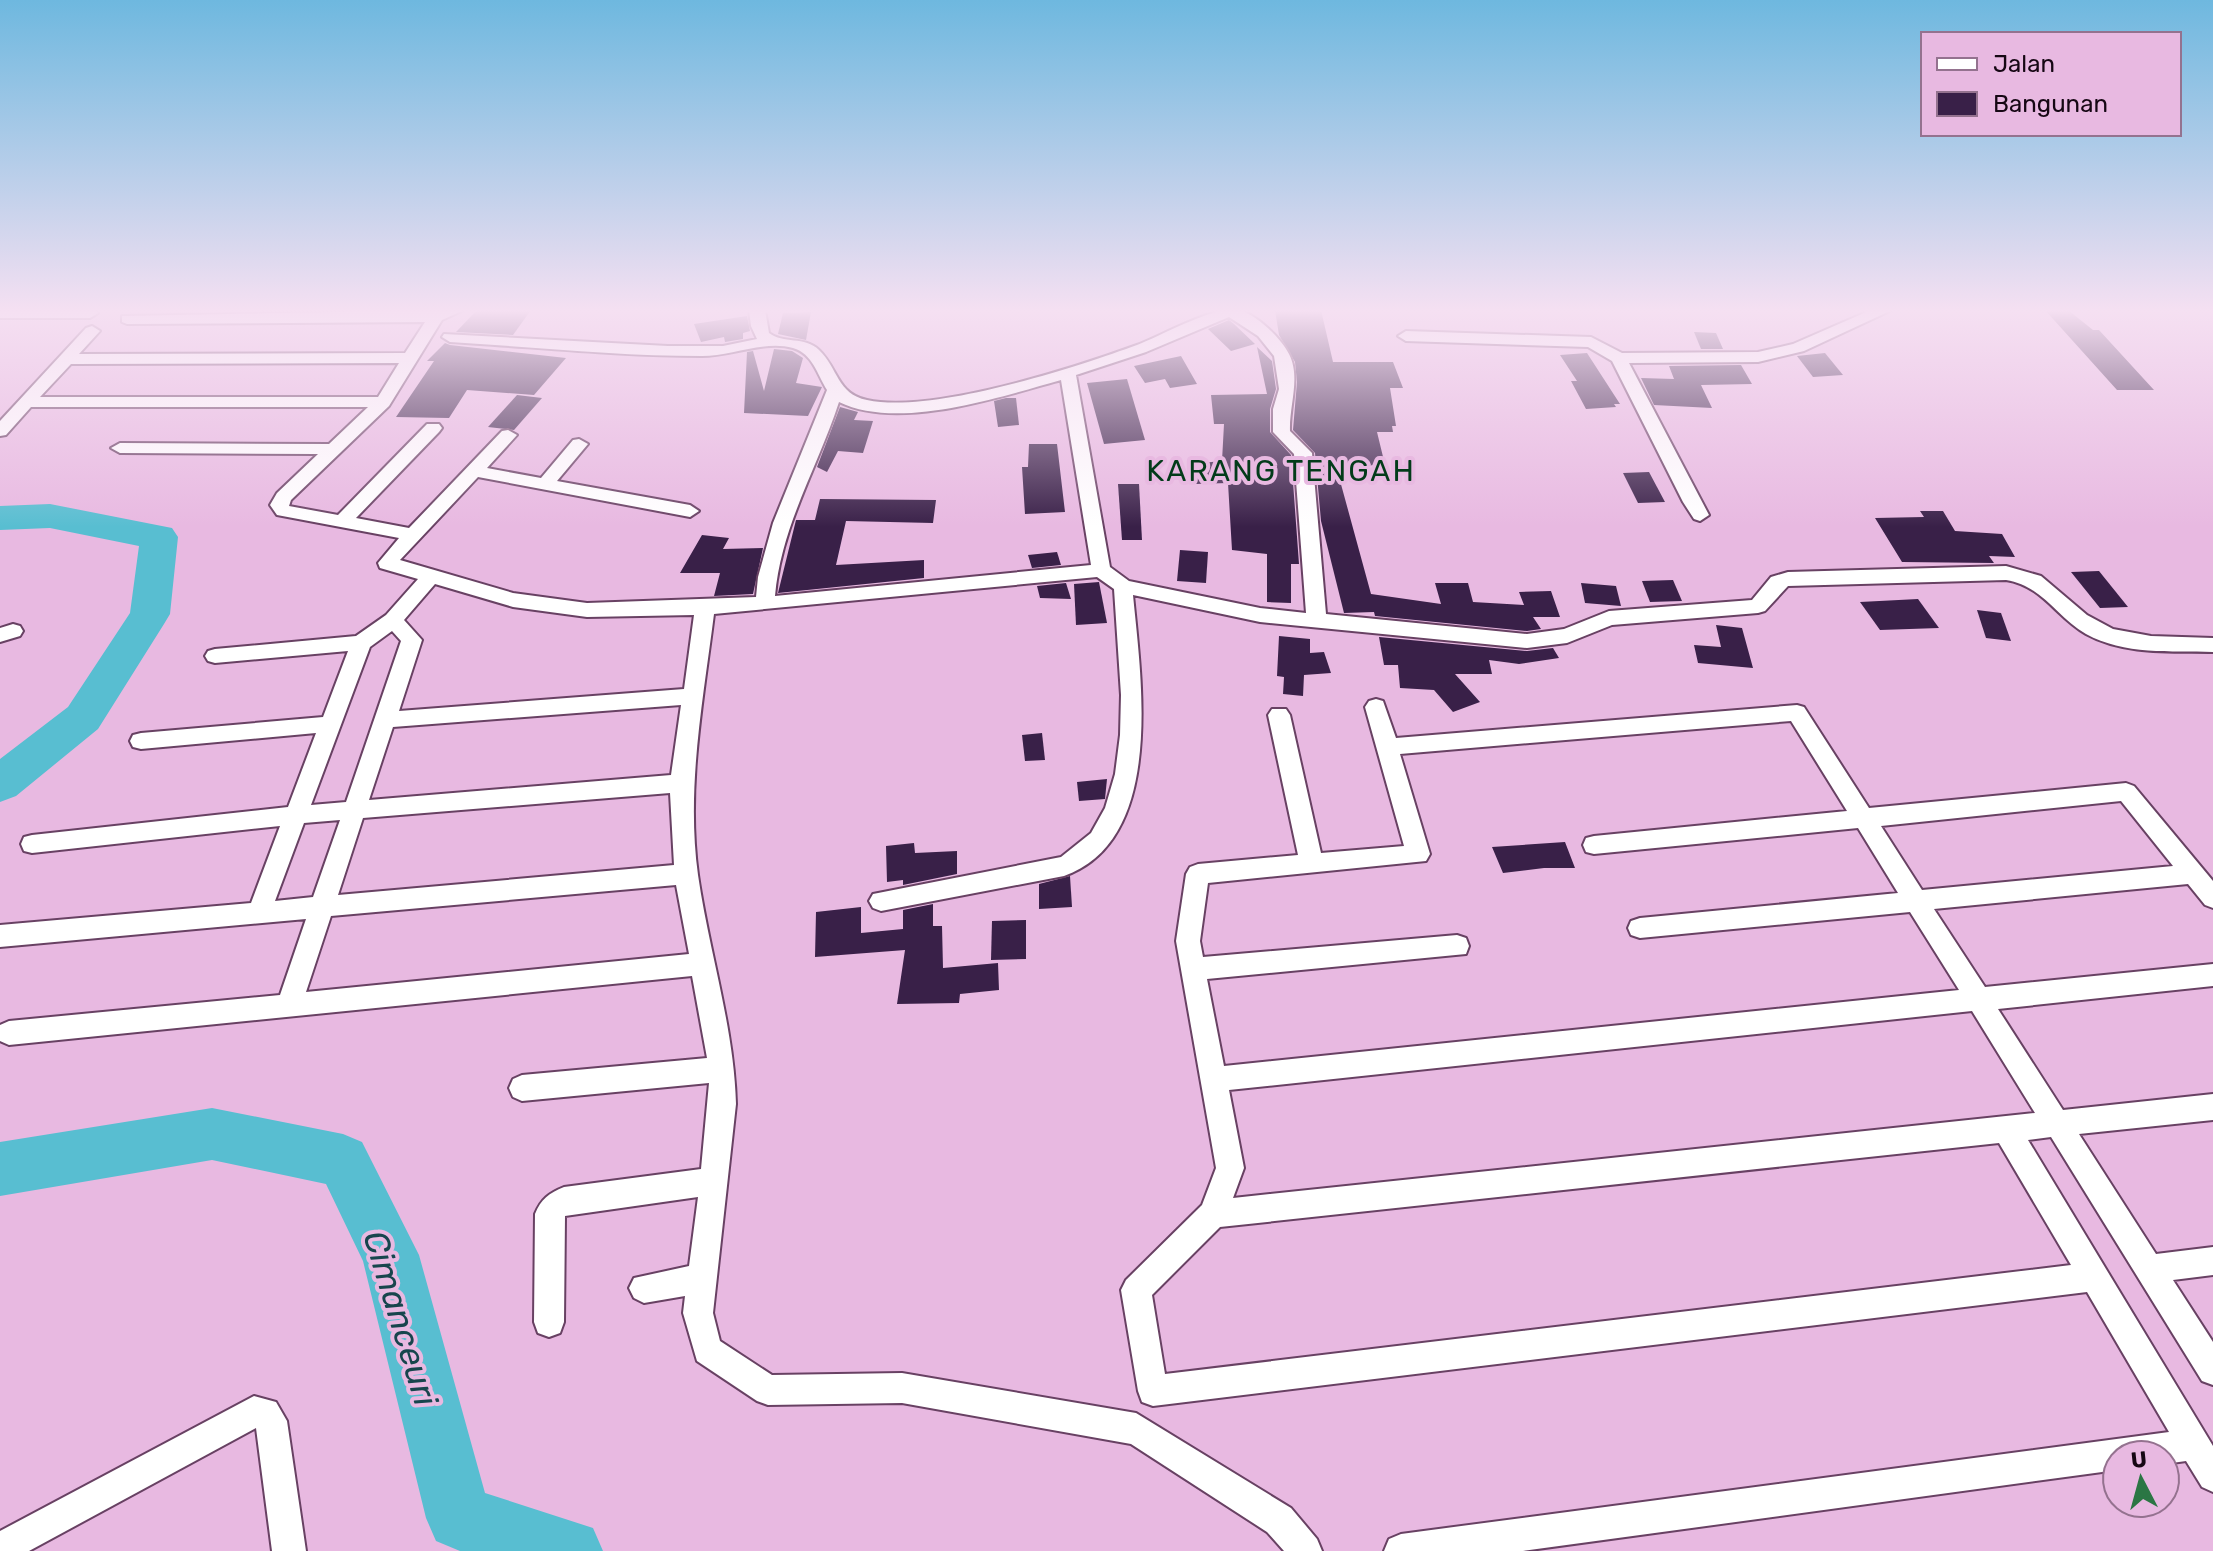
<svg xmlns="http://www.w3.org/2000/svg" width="2213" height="1551" viewBox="0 0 2213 1551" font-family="Rubik,sans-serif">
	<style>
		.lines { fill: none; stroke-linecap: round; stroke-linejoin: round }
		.river { fill: #58bed1; fill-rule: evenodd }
		.building { fill: #392048 }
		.minor-casing { stroke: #684163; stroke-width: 4 }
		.minor { fill: #fff; fill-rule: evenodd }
		.labels { text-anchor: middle; stroke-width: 8; stroke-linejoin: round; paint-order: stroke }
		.quarter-label { font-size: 30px; letter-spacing: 2px; fill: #033b1a; stroke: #e8b9e1 }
		.near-water-label { font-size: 34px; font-style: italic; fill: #17454d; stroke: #e8b9e1 }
	</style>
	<rect width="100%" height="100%" fill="#e8b9e1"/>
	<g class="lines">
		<g class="river">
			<polygon points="50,504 172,528 178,537 170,614 164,624 98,729 16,796 0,802 0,759 68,707 130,613 139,546 50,528 0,530 0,506"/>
			<polygon points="212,1108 343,1134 362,1142 419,1255 485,1493 593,1528 603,1551 460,1551 436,1541 426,1518 363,1261 326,1184 212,1160 0,1196 0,1142"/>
		</g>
	</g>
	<g class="building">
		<polygon points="477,310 531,310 513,335 456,332"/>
		<polygon points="1275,310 1321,310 1333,362 1393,362 1403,388 1390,388 1396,426 1392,426 1393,432 1377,432 1385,465 1336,466 1371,594 1441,604 1435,583 1468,583 1473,602 1524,605 1519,592 1551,591 1560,617 1533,617 1541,629 1527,631 1375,616 1374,612 1344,613 1321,521 1315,453 1293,430 1297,382 1295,362 1279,335"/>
		<polygon points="2045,310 2068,310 2093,330 2099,330 2154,390 2117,390"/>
		<polygon points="811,312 806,340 778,334 783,313"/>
		<polygon points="747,316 750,331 743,333 743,339 725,342 724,337 701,342 694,324"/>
		<polygon points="1229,320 1234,324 1255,344 1231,351 1208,329"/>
		<polygon points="1694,332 1716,333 1723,349 1701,349"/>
		<polygon points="445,343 450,345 566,358 534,395 467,390 449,418 396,417 434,361 427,361"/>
		<polygon points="1257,347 1272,361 1276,389 1270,409 1270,432 1291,455 1299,564 1291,564 1291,603 1267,602 1267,554 1232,550 1228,483 1195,484 1191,464 1222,461 1224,424 1214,424 1211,395 1267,394"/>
		<polygon points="774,349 792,351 803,358 796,383 822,387 808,416 744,413 747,352 753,351 764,391"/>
		<polygon points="1587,353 1620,404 1614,404 1616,407 1586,409 1571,381 1577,381 1560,355"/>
		<polygon points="1825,353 1843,375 1813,377 1797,356"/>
		<polygon points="1181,356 1197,384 1170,388 1165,379 1145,383 1134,366"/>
		<polygon points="1741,365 1752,384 1701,385 1712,408 1654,405 1641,378 1674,379 1669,366"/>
		<polygon points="1127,379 1145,440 1104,444 1087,383"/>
		<polygon points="517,395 542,398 514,430 488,427"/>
		<polygon points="1006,398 1016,398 1019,425 998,427 994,401"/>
		<polygon points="840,407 858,412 854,420 873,421 863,453 838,451 827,472 817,467"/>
		<polygon points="1029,444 1057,444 1065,512 1025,514 1022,467 1028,467"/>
		<polygon points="1649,472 1665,502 1638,503 1623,473"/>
		<polygon points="1118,484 1139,484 1142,540 1122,540"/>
		<polygon points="820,499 936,500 933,523 846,521 836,565 924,560 924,578 778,593 796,520 815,520"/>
		<polygon points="1920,511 1943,511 1955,531 2002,534 2015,557 1989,556 1994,563 1902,562 1875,518 1924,517"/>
		<polygon points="702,535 729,538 723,549 763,548 753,594 714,596 720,573 680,573"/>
		<polygon points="1180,550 1208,552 1206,583 1177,581"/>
		<polygon points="1057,552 1061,565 1032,568 1028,555"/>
		<polygon points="2099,571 2128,607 2100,608 2071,572"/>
		<polygon points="1673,580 1682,601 1650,602 1642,581"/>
		<polygon points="1099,582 1107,623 1076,625 1074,584"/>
		<polygon points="1066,583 1071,599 1040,598 1037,586"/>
		<polygon points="1581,583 1616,586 1621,606 1585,603"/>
		<polygon points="1918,599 1939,628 1880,630 1860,602"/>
		<polygon points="1977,610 2001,613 2011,641 1986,638"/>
		<polygon points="1716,625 1742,628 1753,668 1698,663 1694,645 1721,647"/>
		<polygon points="1279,636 1310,639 1310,653 1324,652 1331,673 1304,675 1303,696 1283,694 1284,677 1277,676"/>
		<polygon points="1379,637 1527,651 1553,648 1559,658 1519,664 1489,660 1492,674 1455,674 1480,702 1453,712 1434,690 1400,688 1398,665 1384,665"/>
		<polygon points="1042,733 1045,760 1025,761 1022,735"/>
		<polygon points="1107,779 1105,799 1079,801 1077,782"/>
		<polygon points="1565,842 1575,868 1544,868 1503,873 1492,847"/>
		<polygon points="914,843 915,853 957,851 957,874 903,885 903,880 887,882 886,846"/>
		<polygon points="1070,876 1072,907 1039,909 1039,884"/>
		<polygon points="933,904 933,926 942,926 943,968 998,963 999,990 960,994 959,1003 897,1004 905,950 815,957 816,912 861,907 861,933 903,929 903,910"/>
		<polygon points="1026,920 1026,959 991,960 992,921"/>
	</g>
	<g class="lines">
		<g class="minor-casing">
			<g id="minor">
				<polygon points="0,310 96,310 98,313 90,318 0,318"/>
				<path d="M441 310H464L442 320 389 406 291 500 289 506 338 515 427 424H439L442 428 439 432 356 518 409 528 502 431 508 430 517 435 487 468 541 478 573 440 579 439 588 444 557 481 690 505 699 511 690 517 478 477 400 560 513 593 587 603 756 597 758 577 773 523 827 390C817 374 813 354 793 348 765 340 731 356 702 356 618 356 534 347 450 342L442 337 444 334 668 346H723L757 339 751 326 749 310H765L769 333C783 344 805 336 819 350 838 368 837 394 867 400 932 414 1074 368 1137 345 1161 336 1217 304 1239 310 1257 315 1281 338 1289 354 1301 377 1289 406 1290 431L1312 453 1326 614 1527 634 1564 629 1609 611 1752 600 1771 577 1788 572 2006 566 2041 576 2087 615 2113 629 2151 636 2213 638V652C2171 651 2124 655 2086 634 2056 617 2043 586 2006 580L1788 586 1765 611 1758 613 1612 625 1567 643 1527 648 1260 622 1133 595C1141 678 1166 840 1064 876L881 911 873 908 869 901 873 894 1061 857 1091 833 1105 808 1115 774 1120 735 1121 695 1114 589 1097 577 714 614C703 701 686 788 698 875 709 952 734 1027 736 1104L713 1313 720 1341 772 1375 902 1373 1136 1413 1291 1508 1317 1539 1322 1551H1284L1267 1532 1131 1444 902 1403 768 1405 757 1401 697 1361 683 1313 685 1296 644 1303 634 1298 629 1288 634 1278 689 1266 698 1197 565 1216 564 1322 560 1333 549 1337 538 1333 534 1322 535 1214C541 1199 549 1193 564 1187L701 1169 709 1083 522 1101 513 1097 509 1088 513 1079 522 1075 707 1058 692 976 9 1045 0 1041V1025L9 1021 280 995 306 919 0 947V925L251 903 280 826 32 853 24 851 21 844 24 837 32 835 288 807 316 733 141 749 133 747 130 741 133 735 141 733 323 717 348 651 215 663 208 661 205 656 208 651 215 649 356 636 386 615 418 579 380 568 378 563 399 538 277 515 270 505 277 493 318 454 120 453 111 448 120 443 329 444 368 407H31L6 435 0 436V421L86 328 92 326 100 331 79 354 405 353 425 322 127 324 122 322V316ZM1229 317 1258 336 1274 356 1279 389 1273 409V432L1294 454 1306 613 1260 608 1129 581 1110 567 1076 375 1146 352ZM399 363 378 397H40L71 364ZM1061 380 1091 565 775 596C781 526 818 467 839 402 898 431 1000 397 1061 380ZM435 584 513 607 587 617 694 615 684 689 399 711 422 640 404 620ZM392 631 401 641 346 802 311 805 370 647ZM681 705 671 775 369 800 393 727ZM670 793 674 865 338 895 363 818ZM340 820 313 897 275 901 304 823ZM676 885 689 954 306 992 331 916Z"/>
				<polygon points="1871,310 1892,310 1804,351 1758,362 1629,363 1709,515 1700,521 1694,519 1683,502 1612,361 1588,347 1406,341 1398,336 1406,331 1591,337 1622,353 1758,352 1793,344"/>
				<polygon points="13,624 20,626 23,631 20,636 0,642 0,628"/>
				<path d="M1376 699 1383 701 1396 738 1797 705 1804 707 1869 808 2126 783 2134 786 2213 881V908L2205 905 2188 884 1934 909 1985 987 2213 964V986L1998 1009 2063 1110 2213 1094V1120L2079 1134 2156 1254 2213 1247V1275L2173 1280 2213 1342V1385L2202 1381 2051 1137 2028 1140 2213 1446V1492L2202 1487 2186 1461 2165 1464V1455H2117V1470L1523 1551H1384L1389 1539 1401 1534 2169 1432 2087 1292 1153 1406 1142 1402 1138 1391 1121 1290 1126 1280 1202 1205 1216 1168 1176 941 1186 874 1190 867 1198 864 1298 855 1268 715 1272 709H1286L1290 715 1321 853 1404 846 1365 707 1369 701ZM1791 721 1847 811 1594 836 1586 838 1583 845 1586 852 1594 854 1858 828 1898 893 1640 918 1631 921 1628 928 1631 935 1640 938 1910 912 1959 990 1224 1066 1207 979 1466 954 1469 946 1466 938 1457 935 1203 957 1200 941 1208 883 1426 861 1430 854 1400 754ZM2121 801 2173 866 1922 890 1881 826ZM1972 1011 2035 1113 1233 1198 1244 1168 1229 1090ZM1999 1143 2071 1265 1165 1374 1152 1295 1220 1227Z"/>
				<polygon points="254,1396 276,1402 287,1421 306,1551 272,1551 256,1428 29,1551 0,1551 0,1531"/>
			</g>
		</g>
		<use href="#minor" class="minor"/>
	</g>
	<linearGradient id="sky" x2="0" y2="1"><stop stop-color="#6eb8df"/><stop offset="0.59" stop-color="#f5e0f2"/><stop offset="1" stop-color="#f5e0f2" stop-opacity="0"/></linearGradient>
	<rect width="2213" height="527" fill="url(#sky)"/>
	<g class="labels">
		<g class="quarter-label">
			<text x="1281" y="481">KARANG TENGAH</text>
		</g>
		<g class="near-water-label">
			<text transform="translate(401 1318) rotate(73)" y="12">Cimanceuri</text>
		</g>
	</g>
	<rect x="1921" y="32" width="260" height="104" fill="#e8b9e1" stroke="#94728f" stroke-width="2"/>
	<rect x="1937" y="58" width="40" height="12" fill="#ffffff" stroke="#94728f" stroke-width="2"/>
	<text x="1993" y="72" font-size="24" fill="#160714">Jalan</text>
	<rect x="1937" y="92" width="40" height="24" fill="#392048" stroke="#94728f" stroke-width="2"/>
	<text x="1993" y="112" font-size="24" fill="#160714">Bangunan</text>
	<g transform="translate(2141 1479) rotate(354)"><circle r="38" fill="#e8b9e1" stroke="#94728f" stroke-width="2"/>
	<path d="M0-6L14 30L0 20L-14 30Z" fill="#2b7644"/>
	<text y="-12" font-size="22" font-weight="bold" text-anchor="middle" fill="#160714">U</text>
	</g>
</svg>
